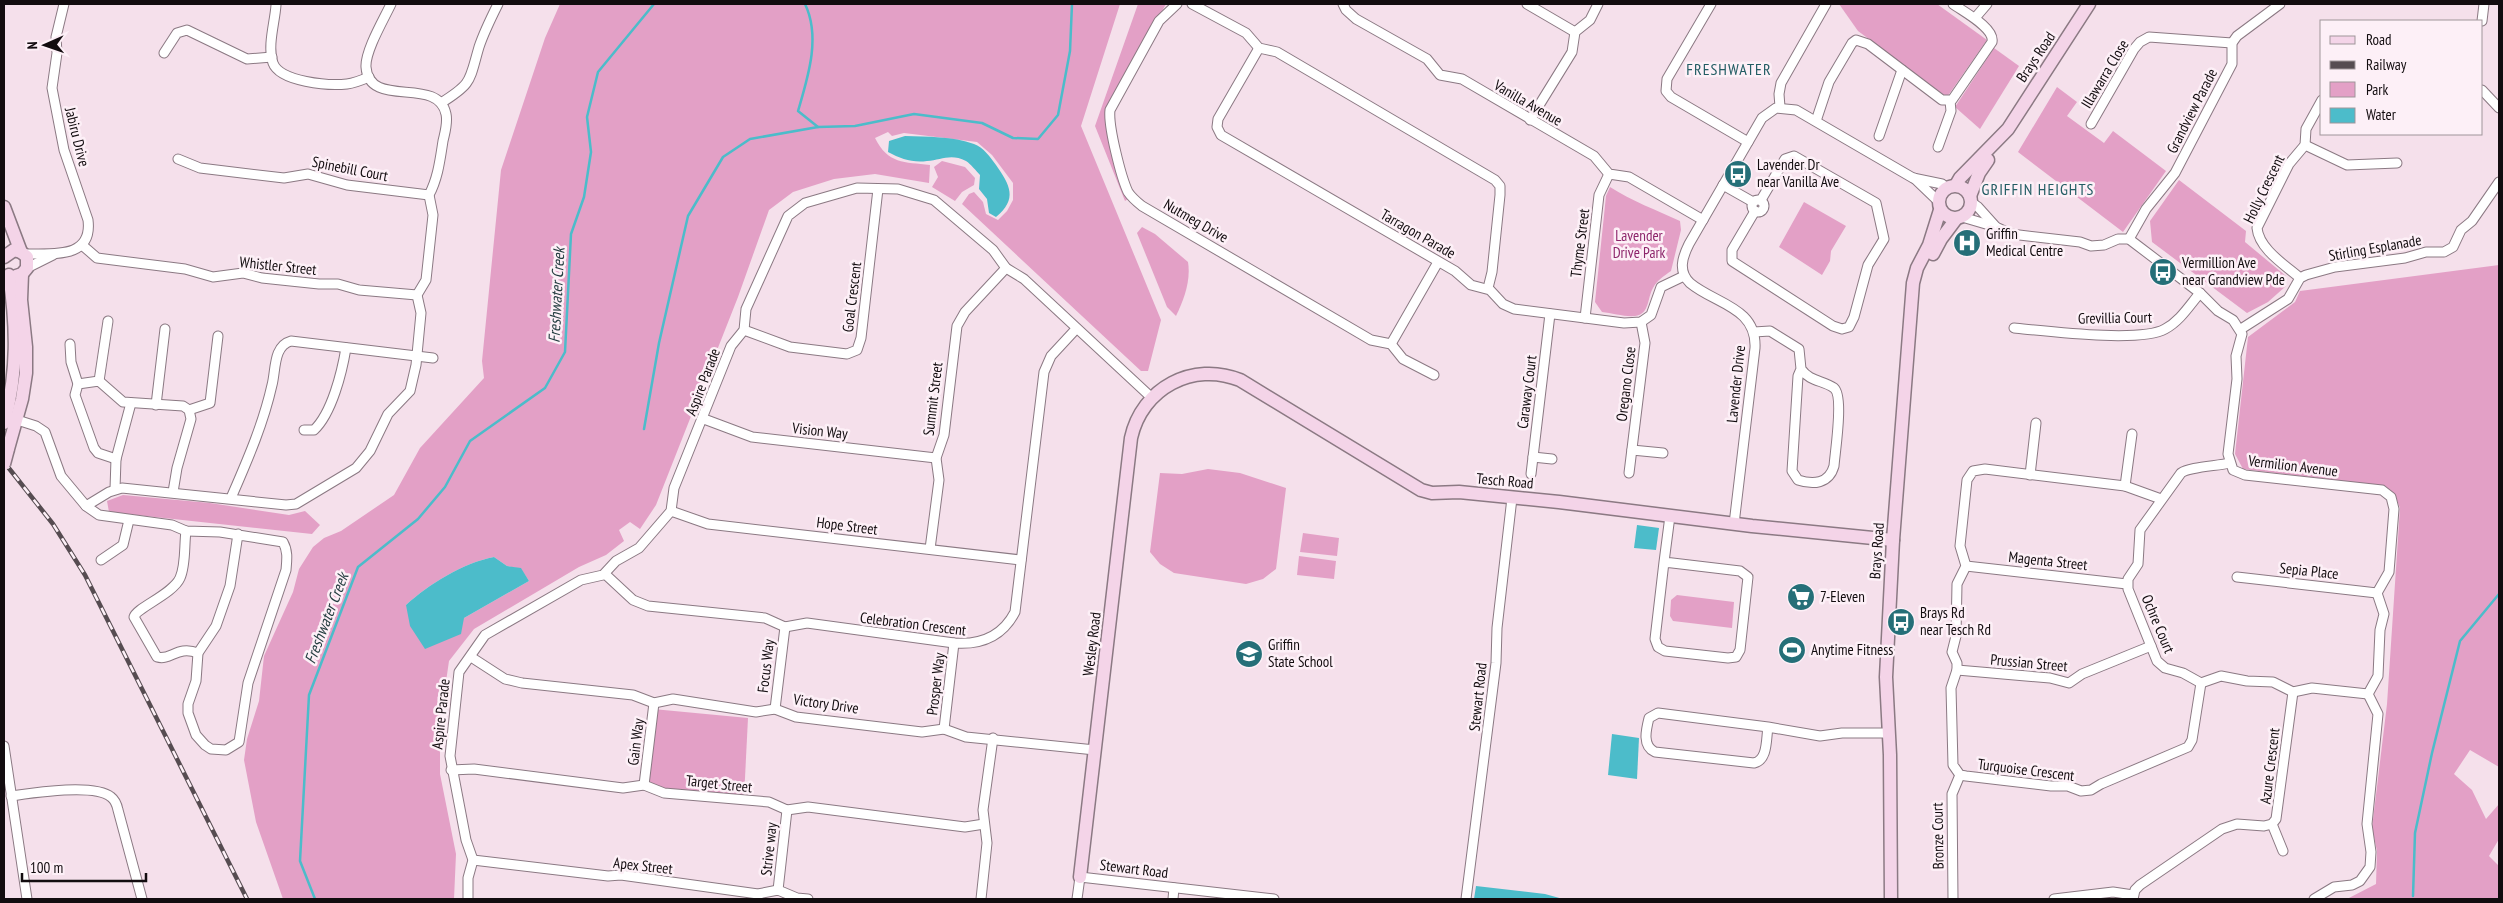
<svg xmlns="http://www.w3.org/2000/svg" width="2503" height="903" viewBox="0 0 2503 903" font-family="'PT Sans Narrow',sans-serif">
	<style>
		.green { fill: #e3a0c6; fill-rule: evenodd }
		.water { fill: #4cbcca }
		.lines { fill: none; stroke-linecap: round; stroke-linejoin: round }
		.stream { stroke: #4cbcca; stroke-width: 2.5 }
		.street-casing { stroke: #8b7983; stroke-width: 11 }
		.secondary-casing { stroke: #8b7983; stroke-width: 15 }
		.street { stroke: #fff; stroke-width: 9 }
		.secondary { stroke: #f4d4e8; stroke-width: 12 }
		.rail-casing { stroke: #564c51; stroke-width: 4.5 }
		.rail { stroke: #fdf0f7; stroke-width: 2.5; stroke-dasharray: 8; stroke-linecap: butt }
		.secondary-bridge-casing { stroke: #8b7983; stroke-width: 15; stroke-linecap: butt }
		.secondary-bridge { stroke: #f4d4e8; stroke-width: 12 }
		.labels { text-anchor: middle; stroke-width: 5; stroke-linejoin: round; paint-order: stroke }
		.street-label { font-size: 15px; fill: #120c0f; stroke: #fdf0f7 }
		.poi-label { font-size: 15px; fill: #120c0f; stroke: #fdf0f7; text-anchor: start }
		.park-label { font-size: 15px; fill: #8d256b; stroke: #fdf0f7 }
		.neighbourhood-label { font-size: 16px; letter-spacing: 1px; fill: #225c63; stroke: #fdf0f7 }
		.water-label { font-size: 16px; font-style: italic; fill: #243d40; stroke: #fdf0f7 }
	</style>
	<rect width="100%" height="100%" fill="#f5e0eb"/>
	<g class="green">
		<path d="M560 4H1120L1081 126 1161 320 1148 371H1141L962 204 969 194 974 192 983 202 986 214 998 220 1007 211 1013 200V183L992 155 977 142 904 133 892 136 888 132 875 138C888 164 904 162 930 165L929 183 875 174 834 179 793 192 769 210 738 297 656 505 640 529 630 522 619 530 624 541 606 555 579 567 474 629 449 661 441 716 437 718 436 726 440 729V774L456 854 454 899H283L256 822 244 760 247 739 259 701 264 656 293 592 299 569 313 547 324 538 341 531 394 495 420 448 484 378 482 361 501 170 545 38ZM494 557 507 566 521 569 529 581 464 618 406 605C429 584 463 563 494 557Z"/>
		<polygon points="1138,4 1166,4 1112,101 1106,123 1118,159 1115,165 1120,168 1129,198 1125,201 1095,126"/>
		<polygon points="1839,4 1937,4 1987,40 1947,97 1858,31"/>
		<polygon points="1994,48 2019,66 1980,129 1955,107"/>
		<polygon points="2057,87 2077,102 2067,116 2104,143 2113,131 2166,171 2123,232 2018,152"/>
		<polygon points="942,161 965,167 975,178 974,185 962,192 955,201 932,187 938,177 934,167"/>
		<polygon points="2179,180 2246,231 2245,242 2286,276 2286,286 2268,302 2247,313 2152,242 2150,221"/>
		<path d="M1610 187C1632 201 1656 210 1680 221L1681 230 1671 271C1664 276 1657 280 1653 288 1647 298 1650 314 1635 316 1625 317 1612 313 1602 312L1595 302 1606 196Z"/>
		<polygon points="1804,202 1846,226 1831,251 1830,261 1822,275 1779,247"/>
		<path d="M1142 227 1155 234 1188 262C1191 281 1184 299 1176 316L1167 307 1137 233Z"/>
		<polygon points="2499,265 2499,767 2470,750 2454,774 2472,790 2486,819 2499,804 2499,839 2489,856 2499,866 2499,899 2347,899 2376,884 2377,851 2372,828 2387,704 2400,508 2395,495 2385,486 2243,469 2235,454 2248,337 2295,302 2300,291"/>
		<polygon points="1208,469 1240,473 1286,488 1276,569 1263,579 1246,584 1174,573 1160,564 1150,552 1160,473 1182,474"/>
		<polygon points="123,495 210,503 289,515 305,511 320,525 312,534 109,512 107,501"/>
		<polygon points="1303,533 1339,538 1337,556 1300,552"/>
		<polygon points="1299,556 1336,561 1334,579 1297,575"/>
		<polygon points="1677,595 1734,602 1732,628 1673,621 1670,616 1671,600"/>
		<polygon points="653,709 748,718 744,798 654,789 648,785"/>
	</g>
	<g class="water">
		<path d="M905 136C927 137 953 136 974 144 983 147 991 158 996 165 1010 185 1018 199 996 217L989 213 987 199 979 189 980 175C976 171 971 164 966 161 951 153 941 160 927 161 913 163 901 159 888 152L889 141Z"/>
		<polygon points="1637,525 1659,528 1656,550 1634,548"/>
		<path d="M494 557 507 566 521 568 529 581 464 618 461 634 425 649 410 626 406 605C429 584 463 563 494 557Z"/>
		<polygon points="1612,734 1639,738 1637,779 1608,775"/>
		<polygon points="1476,886 1545,894 1563,899 1474,899"/>
	</g>
	<g class="lines">
		<g class="stream">
			<path d="M805 4C821 37 808 77 798 111L818 127"/>
			<polyline points="644,429 659,343 688,216 723,157 750,139 818,127 855,126 914,114 982,123 1013,138 1038,139 1058,115 1070,51 1072,4"/>
			<polyline points="2413,896 2415,833 2432,753 2460,641 2499,594"/>
			<polyline points="315,899 300,861 309,695 358,567 418,519 445,487 470,441 545,388 565,352 571,234 584,197 591,152 587,117 598,72 654,4"/>
		</g>
		<g class="street-casing">
			<g id="street">
				<path d="M1177 4 1159 21 1110 110C1108 126 1121 177 1128 192 1132 198 1137 202 1142 206L1371 340 1391 344 1403 359 1434 375"/>
				<polyline points="1192,4 1246,33 1259,48 1277,52 1495,180 1500,186 1500,195 1492,272 1488,288"/>
				<polyline points="1343,4 1346,10 1356,19 1427,59 1440,75 1462,79 1594,156 1609,174 1629,177 1703,220"/>
				<polyline points="1527,4 1575,32"/>
				<polyline points="1711,4 1667,79 1666,91 1671,97 1748,142"/>
				<path d="M276 5C275 22 267 46 273 63 280 82 329 86 347 84 355 83 362 80 369 77"/>
				<polyline points="1975,18 1987,4"/>
				<polyline points="2482,21 2484,4"/>
				<polyline points="1259,48 1218,119 1217,127 1221,135 1455,271 1471,285 1490,290 1503,304 1514,309 1624,323 1641,322 1651,315 1661,287 1684,276"/>
				<polyline points="164,53 177,33 187,30 247,59 272,57"/>
				<polyline points="2482,90 2499,108"/>
				<path d="M441 103C473 83 469 81 479 47 484 32 491 18 498 4"/>
				<polyline points="1780,107 1779,94 1781,83 1826,4"/>
				<polyline points="1530,120 1572,52 1575,32 1590,20 1598,4"/>
				<path d="M1816 121 1829 82 1852 43 1856 40 1868 44 1942 100H1952L1992 42C1995 28 1964 12 1953 4"/>
				<polyline points="2091,124 2134,49 2140,42 2149,37 2232,43"/>
				<polyline points="1879,136 1902,70"/>
				<polyline points="2305,145 2347,165 2397,163"/>
				<polyline points="1938,147 1951,111 1950,101"/>
				<polyline points="178,159 200,168 284,178 308,174 347,185 429,195"/>
				<polyline points="1914,178 1938,201"/>
				<polyline points="1723,185 1753,202"/>
				<circle cx="1758" cy="206" r="6"/>
				<polyline points="1971,202 1978,207 1996,227 2011,234 2080,242 2091,246 2104,245 2118,239 2129,239 2200,293 2218,311 2233,320 2242,334 2236,356 2237,379 2228,454 2233,470 2245,475 2382,490 2391,497 2394,509 2389,572 2377,593 2384,614 2380,630 2378,676 2368,694 2378,714 2367,824 2371,852 2370,867 2360,881 2352,885 2334,887 2314,899"/>
				<polyline points="1755,211 1732,250 1732,261 1833,326 1842,329 1849,327 1854,317 1868,265 1884,239 1876,203 1794,156 1785,159 1761,200"/>
				<polyline points="1962,217 1996,227"/>
				<polyline points="2129,239 2146,209 2175,173 2232,64 2232,43 2237,36 2280,4"/>
				<polyline points="82,245 97,258 185,269 213,277 243,273 262,278 319,284 338,284 359,290 417,295"/>
				<path d="M24 254C51 253 93 260 88 220L64 150 52 88 57 53 56 37 64 4"/>
				<polyline points="27,268 53,255"/>
				<path d="M2300 278C2285 265 2259 249 2257 228L2289 164 2305 145 2306 129 2322 100"/>
				<polyline points="1585,318 1599,195 1609,174"/>
				<path d="M2014 328C2046 331 2140 343 2165 329 2180 321 2189 306 2200 293"/>
				<polyline points="2241,329 2288,299 2300,278 2306,275 2335,267 2405,258 2426,252 2444,252 2453,247 2461,230 2472,221 2499,182"/>
				<polyline points="744,330 790,347 847,354 857,350 861,338 878,189"/>
				<path d="M1754 332 1770 331 1799 349 1801 369 1798 376 1792 471 1798 480C1813 485 1829 484 1834 466 1835 452 1844 396 1834 388 1823 380 1810 382 1801 369"/>
				<polyline points="70,344 71,362 78,384"/>
				<polyline points="1391,344 1438,262"/>
				<polyline points="99,381 108,321"/>
				<polyline points="156,405 165,329"/>
				<polyline points="189,410 210,403 218,336"/>
				<path d="M11 418 36 426 45 432 61 476 86 506 99 515 172 525 186 531 220 532 283 542C288 551 287 559 286 570L248 683 239 742 226 750 211 749 205 745 196 735 188 713V704L196 681 198 653 216 626 230 586 238 534"/>
				<polyline points="704,419 752,437 936,458"/>
				<path d="M304 430H314C332 413 342 372 346 348"/>
				<polyline points="1632,450 1663,453"/>
				<polyline points="1533,457 1552,459"/>
				<polyline points="116,459 98,453 94,448 75,395 78,384 99,381 123,402 183,406 189,410 191,419 177,468 173,492"/>
				<path d="M2230 463C2217 466 2189 467 2181 473L2140 530 2138 564 2128 579V589L2157 661 2165 668 2183 673 2201 683 2221 676 2247 681 2273 682 2293 692 2312 688 2368 694"/>
				<polyline points="1629,473 1645,343 1641,322"/>
				<polyline points="1531,474 1550,314"/>
				<polyline points="2030,475 2036,423"/>
				<polyline points="2125,486 2132,434"/>
				<polyline points="115,489 116,459 131,403"/>
				<path d="M231 498C247 461 263 425 272 385 276 370 273 346 291 341L433 358"/>
				<polyline points="2161,499 2125,486 1985,469 1973,471 1967,480 1960,546 1966,566 1957,584 1956,636 1952,652 1957,663 1957,670 1951,688 1953,765 1960,775 1966,776 2051,786 2068,786 2081,791 2091,790 2101,784 2188,747 2192,740 2201,683"/>
				<path d="M86 506 109 492 122 488 286 505 296 504 356 468 370 451 388 414 410 391 416 365 421 313 417 295 426 280 433 215 429 195C438 178 440 160 443 141 445 132 448 123 446 114 438 75 369 110 366 67 365 51 384 19 391 4"/>
				<polyline points="671,511 708,524 1021,560"/>
				<path d="M1734 524 1755 348C1757 307 1715 304 1690 283 1678 271 1682 258 1689 244L1762 118 1776 108 1796 110 1913 178 1942 184 1946 188"/>
				<path d="M186 531C184 545 186 565 180 578 173 594 136 608 134 617L157 657C171 661 177 645 198 653"/>
				<polyline points="930,549 939,480 936,458 944,435 957,326 965,312 1006,268"/>
				<polyline points="101,560 123,545 129,520"/>
				<polyline points="1664,562 1655,639 1658,647 1665,651 1728,658 1736,657 1740,650 1748,577 1740,571 1664,562 1670,516"/>
				<polyline points="1966,566 2127,584"/>
				<path d="M605 574 633 600 648 606 765 618 785 627 807 623 954 643C980 645 1002 637 1015 612L1044 372 1051 356 1076 329"/>
				<polyline points="2237,577 2377,593"/>
				<polyline points="471,657 505,679 522,683 633,695 654,703 673,699 756,712 775,709 796,717 922,732 944,729 966,737 1095,750"/>
				<polyline points="1957,670 2050,678 2069,683 2082,674 2151,646"/>
				<polyline points="775,709 785,627"/>
				<path d="M1768 727 1658 713 1649 718C1646 730 1642 746 1655 752L1754 763C1768 760 1766 739 1768 727L1820 736 1842 733H1888"/>
				<polyline points="944,729 954,643"/>
				<polyline points="4,746 27,899"/>
				<polyline points="451,770 474,769 623,788 644,785 664,793 769,802 787,810 808,807 965,827 984,824"/>
				<polyline points="644,785 654,703"/>
				<path d="M11 796C32 793 94 783 111 797 115 800 117 805 118 810L142 899"/>
				<polyline points="2272,824 2283,851"/>
				<polyline points="473,860 608,876 621,875 758,894 778,890 797,898 808,899"/>
				<polyline points="778,890 787,810"/>
				<polyline points="468,899 468,878 473,860 466,840 450,756 459,672 485,635 581,580 603,575 616,561 639,548 671,511 674,488 731,346 744,330 746,309 788,216 805,203 857,188 898,189 934,200 993,250 1006,268 1024,279 1152,398"/>
				<polyline points="981,899 987,843 983,810 993,738"/>
				<polyline points="1077,899 1080,877 1274,899"/>
				<polyline points="1173,899 1174,888"/>
				<polyline points="1466,899 1496,663 1497,628 1512,498"/>
				<polyline points="1953,899 1952,794 1960,775"/>
				<polyline points="2054,899 2113,892 2133,895"/>
				<polyline points="2133,899 2135,890 2140,885 2222,829 2237,824 2264,826 2272,824 2276,819 2293,692"/>
			</g>
		</g>
		<g class="secondary-casing">
			<g id="secondary">
				<polyline points="1956,185 1960,178 2008,129 2089,4"/>
				<circle cx="1955" cy="202" r="16"/>
				<polyline points="1970,196 1979,173 1988,160"/>
				<polyline points="4,207 21,252"/>
				<polyline points="1933,254 1941,239 1956,219"/>
				<polyline points="4,257 14,250 21,252 27,257 27,268 22,274 16,276"/>
				<path d="M4 423C18 372 17 326 9 275"/>
				<polyline points="8,449 22,399 26,373 26,347 21,300 22,274"/>
				<path d="M1080 877 1131 438C1142 388 1193 361 1240 380L1421 490 1432 493 1459 492 1559 502 1752 526 1893 540"/>
				<polyline points="1891,899 1890,755 1886,677 1893,540 1913,283 1917,268 1929,245 1940,210"/>
			</g>
		</g>
		<use href="#street" class="street"/>
		<use href="#secondary" class="secondary"/>
		<g class="rail-casing">
			<polyline id="rail" points="4,462 53,524 85,575 247,899"/>
		</g>
		<use href="#rail" class="rail"/>
		<g class="secondary-bridge-casing">
			<polyline id="secondary-bridge" points="4,464 8,449"/>
		</g>
		<use href="#secondary-bridge" class="secondary-bridge"/>
	</g>
	<defs>
		<g id="bus-disc" transform="scale(1.4375)"><circle r="9.5" fill="#256f78" stroke="#fdf0f7"/><path d="M-5-6H5V4H4V6H2V4H-2V6H-4V4H-5ZM-3.5-4V0h7V-4ZM-3.5 1.2v1.5H-2V1.2ZM2 1.2v1.5H3.5V1.2Z" fill="#fff"/></g>
		<g id="hospital-disc" transform="scale(1.4375)"><circle r="9.5" fill="#256f78" stroke="#fdf0f7"/><path d="M-5-5h3v3.5h4V-5h3V5h-3V1.5h-4V5h-3Z" fill="#fff"/></g>
		<g id="supermarket-disc" transform="scale(1.4375)"><circle r="9.5" fill="#256f78" stroke="#fdf0f7"/><path d="M-6-5.5h2.5l.6 2H6L4.5 2H-2.5L-4.4-4H-6ZM-1.5 3.2a1.3 1.3 0 1 0 .1 0ZM3 3.2a1.3 1.3 0 1 0 .1 0Z" fill="#fff"/></g>
		<g id="stadium-disc" transform="scale(1.4375)"><circle r="9.5" fill="#256f78" stroke="#fdf0f7"/><path d="M0-5a6.5 5 0 1 0 0 10a6.5 5 0 1 0 0-10ZM-3.5-1.8h7v3.6h-7Z" fill="#fff"/></g>
		<g id="school-disc" transform="scale(1.4375)"><circle r="9.5" fill="#256f78" stroke="#fdf0f7"/><path d="M0-5L7-2L0 1L-7-2ZM-4 1L0 2.5L4 1V4Q0 6-4 4Z" fill="#fff"/></g>
	</defs>
	<g fill-rule="evenodd">
		<use href="#bus-disc" x="1738" y="174"/>
		<use href="#hospital-disc" x="1967" y="243"/>
		<use href="#bus-disc" x="2163" y="272"/>
		<use href="#supermarket-disc" x="1801" y="597"/>
		<use href="#bus-disc" x="1901" y="622"/>
		<use href="#stadium-disc" x="1792" y="650"/>
		<use href="#school-disc" x="1249" y="654"/>
	</g>
	<g class="labels">
		<g class="street-label">
			<text transform="translate(2036 57) rotate(-56)" y="5">Brays Road</text>
			<text transform="translate(2105 74) rotate(-59)" y="5">Illawarra Close</text>
			<text transform="translate(1528 103) rotate(30)" y="5">Vanilla Avenue</text>
			<text transform="translate(2192 111) rotate(-63)" y="5">Grandview Parade</text>
			<text transform="translate(77 137) rotate(76)" y="5">Jabiru Drive</text>
			<text transform="translate(350 169) rotate(11)" y="5">Spinebill Court</text>
			<text transform="translate(2264 189) rotate(-64)" y="5">Holly Crescent</text>
			<text transform="translate(1196 221) rotate(30)" y="5">Nutmeg Drive</text>
			<text transform="translate(1418 234) rotate(30)" y="5">Tarragon Parade</text>
			<text transform="translate(1580 243) rotate(-83)" y="5">Thyme Street</text>
			<text transform="translate(2375 248) rotate(-10)" y="5">Stirling Esplanade</text>
			<text transform="translate(278 266) rotate(6)" y="5">Whistler Street</text>
			<text transform="translate(852 297) rotate(-83)" y="5">Goal Crescent</text>
			<text transform="translate(2115 318) rotate(-1)" y="5">Grevillia Court</text>
			<text transform="translate(703 382) rotate(-69)" y="5">Aspire Parade</text>
			<text transform="translate(1626 384) rotate(-83)" y="5">Oregano Close</text>
			<text transform="translate(1736 384) rotate(-84)" y="5">Lavender Drive</text>
			<text transform="translate(1527 392) rotate(-83)" y="5">Caraway Court</text>
			<text transform="translate(933 399) rotate(-83)" y="5">Summit Street</text>
			<text transform="translate(820 431) rotate(6)" y="5">Vision Way</text>
			<text transform="translate(2293 466) rotate(7)" y="5">Vermilion Avenue</text>
			<text transform="translate(1505 481) rotate(5)" y="5">Tesch Road</text>
			<text transform="translate(847 526) rotate(7)" y="5">Hope Street</text>
			<text transform="translate(1877 551) rotate(-86)" y="5">Brays Road</text>
			<text transform="translate(2048 561) rotate(6)" y="5">Magenta Street</text>
			<text transform="translate(2309 571) rotate(6)" y="5">Sepia Place</text>
			<text transform="translate(913 624) rotate(7)" y="5">Celebration Crescent</text>
			<text transform="translate(2158 624) rotate(67)" y="5">Ochre Court</text>
			<text transform="translate(1092 644) rotate(-83)" y="5">Wesley Road</text>
			<text transform="translate(2029 663) rotate(5)" y="5">Prussian Street</text>
			<text transform="translate(766 666) rotate(-83)" y="5">Focus Way</text>
			<text transform="translate(936 684) rotate(-83)" y="5">Prosper Way</text>
			<text transform="translate(1478 697) rotate(-84)" y="5">Stewart Road</text>
			<text transform="translate(826 704) rotate(8)" y="5">Victory Drive</text>
			<text transform="translate(441 714) rotate(-84)" y="5">Aspire Parade</text>
			<text transform="translate(636 742) rotate(-83)" y="5">Gain Way</text>
			<text transform="translate(2270 766) rotate(-83)" y="5">Azure Crescent</text>
			<text transform="translate(2026 770) rotate(7)" y="5">Turquoise Crescent</text>
			<text transform="translate(719 784) rotate(6)" y="5">Target Street</text>
			<text transform="translate(1938 836) rotate(-91)" y="5">Bronze Court</text>
			<text transform="translate(769 849) rotate(-84)" y="5">Strive way</text>
			<text transform="translate(643 866) rotate(6)" y="5">Apex Street</text>
			<text transform="translate(1134 869) rotate(7)" y="5">Stewart Road</text>
		</g>
		<g class="poi-label">
			<text x="1757" y="170">Lavender Dr<tspan x="1757" dy="17">near Vanilla Ave</tspan></text>
			<text x="1986" y="239">Griffin<tspan x="1986" dy="17">Medical Centre</tspan></text>
			<text x="2182" y="268">Vermillion Ave<tspan x="2182" dy="17">near Grandview Pde</tspan></text>
			<text x="1820" y="602">7-Eleven</text>
			<text x="1920" y="618">Brays Rd<tspan x="1920" dy="17">near Tesch Rd</tspan></text>
			<text x="1268" y="650">Griffin<tspan x="1268" dy="17">State School</tspan></text>
			<text x="1811" y="655">Anytime Fitness</text>
		</g>
		<g class="park-label">
			<text x="1639" y="241">Lavender<tspan x="1639" dy="17">Drive Park</tspan></text>
		</g>
		<g class="neighbourhood-label">
			<text x="1729" y="75">FRESHWATER</text>
			<text x="2038" y="195">GRIFFIN HEIGHTS</text>
		</g>
		<g class="water-label">
			<text transform="translate(556 295) rotate(-87)" y="6">Freshwater Creek</text>
			<text transform="translate(326 618) rotate(-69)" y="6">Freshwater Creek</text>
		</g>
	</g>
	<rect width="2503" height="903" fill="none" stroke="#120c0f" stroke-width="10"/>
	<rect x="2320" y="20" width="162" height="115" fill="#fdf0f7" stroke="#9f959a"/>
	<rect x="2330" y="36" width="25" height="8" fill="#f4d4e8" stroke="#9f959a"/>
	<text x="2366" y="45" font-size="15" fill="#120c0f">Road</text>
	<rect x="2330" y="61" width="25" height="8" fill="#564c51" stroke="#9f959a"/>
	<text x="2366" y="70" font-size="15" fill="#120c0f">Railway</text>
	<rect x="2330" y="82" width="25" height="15" fill="#e3a0c6" stroke="#9f959a"/>
	<text x="2366" y="95" font-size="15" fill="#120c0f">Park</text>
	<rect x="2330" y="108" width="25" height="15" fill="#4cbcca" stroke="#9f959a"/>
	<text x="2366" y="120" font-size="15" fill="#120c0f">Water</text>
	<g transform="translate(45 45) rotate(268)" stroke="#fdf0f7" stroke-width="4" paint-order="stroke">
	<path d="M0-4L9 19L0 12L-9 19Z" fill="#120c0f"/>
	<text y="-8" font-size="14" font-weight="bold" text-anchor="middle" fill="#120c0f">N</text>
	</g>
	<path d="M22 873v8h124v-8" fill="none" stroke="#120c0f" stroke-width="2.5"/>
	<text x="30" y="873" font-size="15" fill="#120c0f" stroke="#fdf0f7" stroke-width="4" paint-order="stroke">100 m</text>
</svg>
